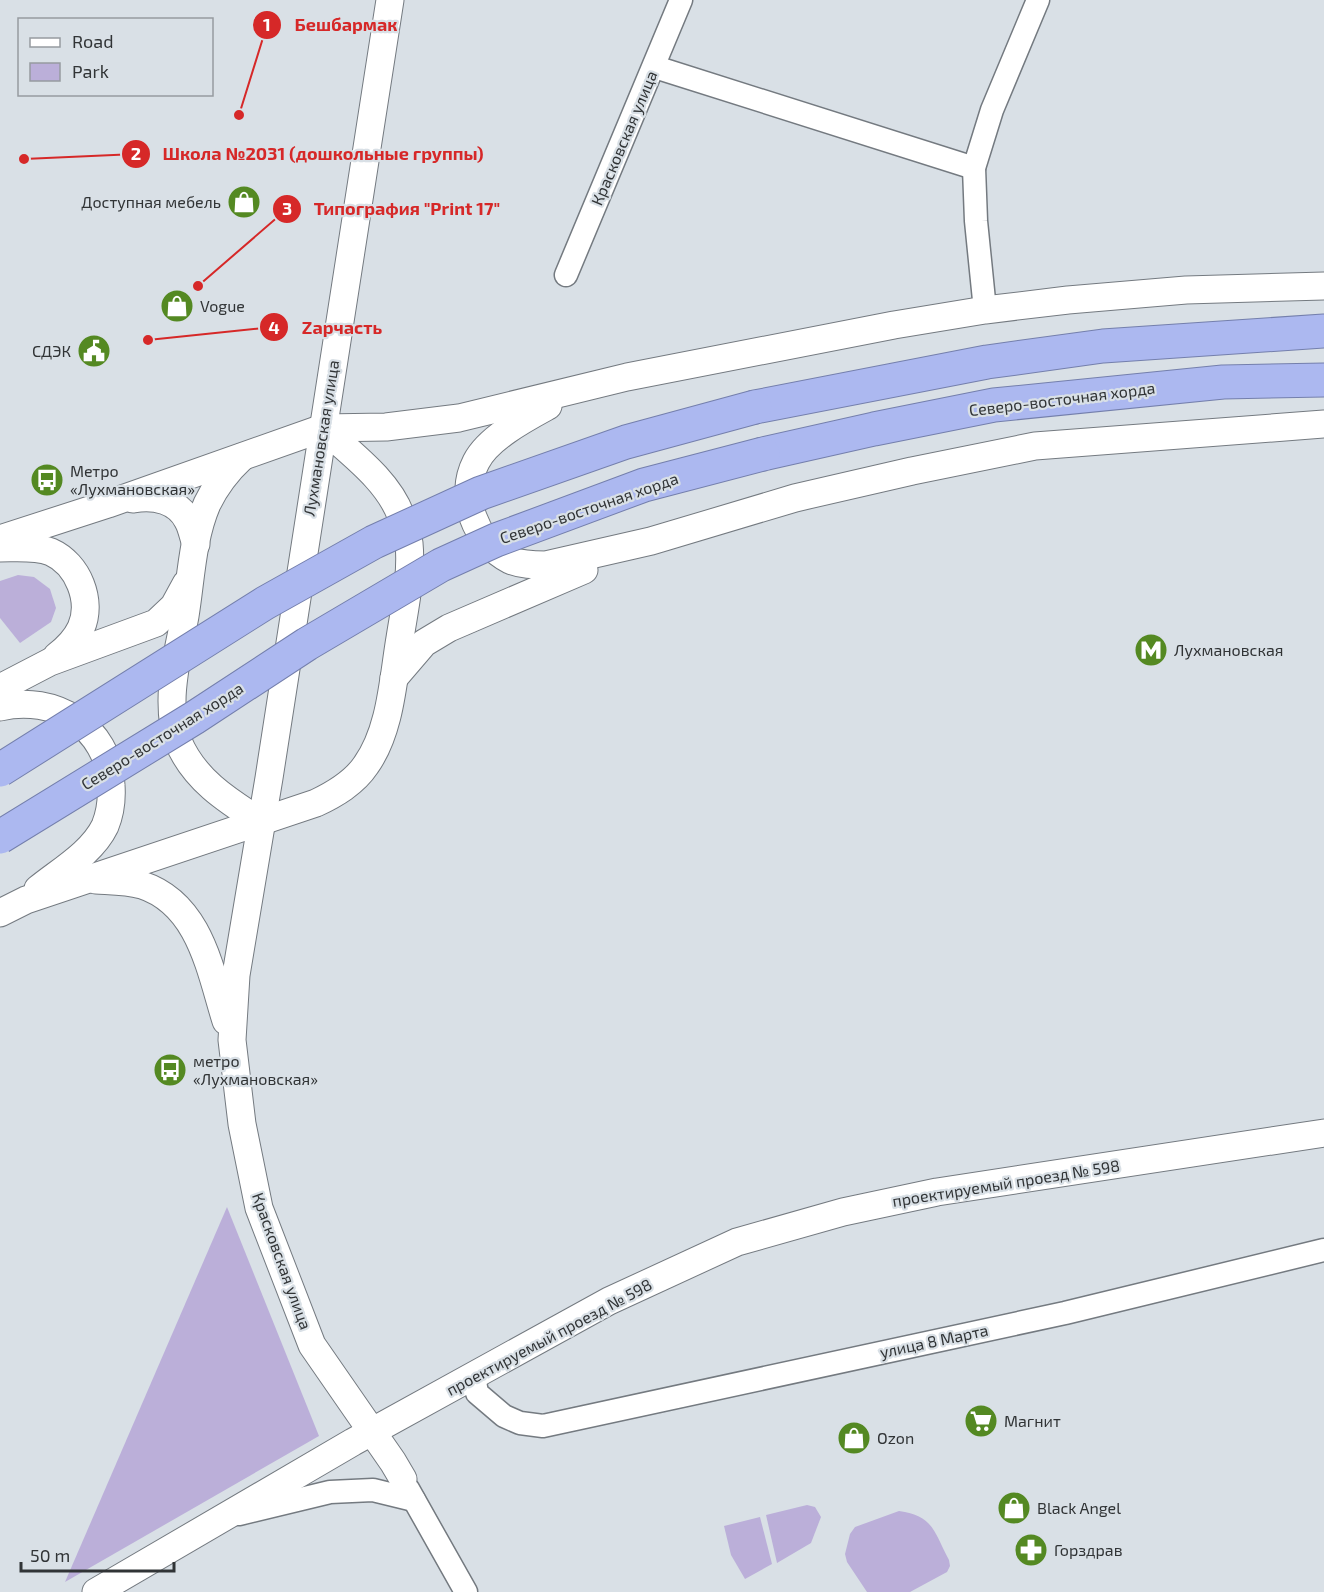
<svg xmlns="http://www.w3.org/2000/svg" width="1324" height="1592" viewBox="0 0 1324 1592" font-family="'Exo 2',sans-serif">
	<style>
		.green { fill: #bbafd9 }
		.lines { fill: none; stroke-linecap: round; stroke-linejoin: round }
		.minor-casing { stroke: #747a80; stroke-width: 25 }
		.tertiary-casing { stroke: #747a80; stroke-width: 29 }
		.trunk-casing { stroke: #747fac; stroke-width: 35 }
		.minor { stroke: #fff; stroke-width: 22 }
		.tertiary { stroke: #fff; stroke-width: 27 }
		.trunk { stroke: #acb8f0; stroke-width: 33 }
		.trunk-bridge-casing { stroke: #747fac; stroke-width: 35; stroke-linecap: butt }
		.trunk-bridge { stroke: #acb8f0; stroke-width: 33 }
		.labels { text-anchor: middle; stroke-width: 4.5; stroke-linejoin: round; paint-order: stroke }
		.street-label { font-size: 16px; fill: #313436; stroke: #d9e0e6 }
		.poi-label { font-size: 16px; fill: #313436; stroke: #d9e0e6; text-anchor: start }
		.leader { fill: none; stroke: #d62828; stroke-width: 2 }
		.callout-dot { fill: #d62828; stroke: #d9e0e6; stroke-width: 2 }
		.mark-label { font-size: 18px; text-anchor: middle; font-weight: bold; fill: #fff }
		.callout-label { font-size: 18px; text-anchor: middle; font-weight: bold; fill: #d62828; stroke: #d9e0e6; stroke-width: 4.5; stroke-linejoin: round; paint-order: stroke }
	</style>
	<rect width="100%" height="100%" fill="#d9e0e6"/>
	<g class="green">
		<polygon points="18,575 34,577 50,589 56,608 51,622 20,643 0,618 0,581"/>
		<polygon points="227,1207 319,1436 65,1582"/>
		<polygon points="807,1505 815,1507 821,1517 811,1543 777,1563 766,1515"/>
		<path d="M899 1511C934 1516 934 1532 949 1560L950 1566 947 1572 910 1592H867L847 1562 845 1554 850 1534 855 1527Z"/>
		<polygon points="760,1517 772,1564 745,1579 731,1555 724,1526"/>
	</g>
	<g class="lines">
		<g class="minor-casing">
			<g id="minor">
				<polyline points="655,67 974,168"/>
				<polyline points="566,275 681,0"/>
				<polyline points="985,310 976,221 974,168 992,110 1038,0"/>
				<polyline points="474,1376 477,1393 504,1416 520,1423 543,1426 1065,1313 1324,1250"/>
				<polyline points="408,1489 466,1592"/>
				<polyline points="239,1514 330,1492 373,1490 414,1500"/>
			</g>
		</g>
		<g class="tertiary-casing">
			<g id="tertiary">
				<polyline points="390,0 269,778 236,975 232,1040 242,1124 259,1208 312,1345 393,1462 403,1479"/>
				<path d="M548 406C526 418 488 438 476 462 458 497 475 542 510 560 521 565 534 565 546 565L651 541 795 498 912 471 1035 446 1324 424"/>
				<path d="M242 457C228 470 215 487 207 504 192 539 191 579 185 616 180 643 172 673 172 701 172 714 173 729 178 741 194 780 228 801 261 822"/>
				<path d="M133 499C154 495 178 500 188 521 192 528 193 537 196 544"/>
				<polyline points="0,539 108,504 323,428 386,427 459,418 627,377 894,325 985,310 1068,300 1186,290 1324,286"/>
				<path d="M0 548C16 548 36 546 51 552 78 564 93 601 81 628 76 639 66 649 57 656"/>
				<polyline points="394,678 424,643 449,628 584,570"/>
				<polyline points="0,688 50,662 156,623 174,606 186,584"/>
				<path d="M0 707C54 694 109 727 111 785 112 799 110 814 105 826 92 853 60 871 38 889"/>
				<path d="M96 880C112 881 128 881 142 885 200 904 210 970 226 1021"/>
				<path d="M0 913 26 900 316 803C335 794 354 783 366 765 391 730 393 679 400 638 405 606 412 575 409 543 408 534 404 524 401 516 388 480 350 453 323 428"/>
				<polyline points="96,1592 353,1442 609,1301 737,1242 843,1212 937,1192 1324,1133"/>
			</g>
		</g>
		<g class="trunk-casing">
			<g id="trunk">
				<polyline points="755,407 987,362 1103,346 1324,331"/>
				<polyline points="763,454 874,429 994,405 1223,382 1324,380"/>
			</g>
		</g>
		<use href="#minor" class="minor"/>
		<use href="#tertiary" class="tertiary"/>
		<use href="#trunk" class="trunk"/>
		<g class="trunk-bridge-casing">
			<g id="trunk-bridge">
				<polyline points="0,770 265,603 374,542 481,493 626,442 755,407"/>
				<polyline points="0,837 194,718 307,644 441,565 496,540 644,485 763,454"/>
			</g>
		</g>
		<use href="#trunk-bridge" class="trunk-bridge"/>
	</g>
	<defs>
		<g id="shop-disc" transform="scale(1.725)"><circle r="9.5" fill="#548922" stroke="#d9e0e6"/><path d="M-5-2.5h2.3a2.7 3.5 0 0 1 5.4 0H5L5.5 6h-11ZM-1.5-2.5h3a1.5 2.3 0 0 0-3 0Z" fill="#fff"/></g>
		<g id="civic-disc" transform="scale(1.725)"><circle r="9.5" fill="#548922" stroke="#d9e0e6"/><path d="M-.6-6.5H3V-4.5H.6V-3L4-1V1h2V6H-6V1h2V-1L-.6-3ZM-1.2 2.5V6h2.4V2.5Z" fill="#fff"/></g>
		<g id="bus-disc" transform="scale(1.725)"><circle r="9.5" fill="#548922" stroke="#d9e0e6"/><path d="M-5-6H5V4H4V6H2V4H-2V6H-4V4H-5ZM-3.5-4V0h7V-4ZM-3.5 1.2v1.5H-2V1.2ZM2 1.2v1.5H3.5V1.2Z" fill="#fff"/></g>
		<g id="metro-disc" transform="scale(1.725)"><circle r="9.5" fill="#548922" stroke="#d9e0e6"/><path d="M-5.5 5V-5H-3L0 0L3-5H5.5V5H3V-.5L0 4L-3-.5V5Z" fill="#fff"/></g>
		<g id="supermarket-disc" transform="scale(1.725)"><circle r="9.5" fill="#548922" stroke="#d9e0e6"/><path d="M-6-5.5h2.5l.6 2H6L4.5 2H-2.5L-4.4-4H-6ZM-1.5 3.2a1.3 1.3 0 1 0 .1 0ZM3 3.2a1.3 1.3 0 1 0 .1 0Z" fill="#fff"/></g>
		<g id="pharmacy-disc" transform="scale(1.725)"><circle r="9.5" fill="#548922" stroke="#d9e0e6"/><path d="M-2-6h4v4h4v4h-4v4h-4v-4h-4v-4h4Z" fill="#fff"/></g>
	</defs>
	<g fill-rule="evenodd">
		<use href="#shop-disc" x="244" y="202"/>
		<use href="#shop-disc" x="177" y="306"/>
		<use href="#civic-disc" x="94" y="351"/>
		<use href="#bus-disc" x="47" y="480"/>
		<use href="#metro-disc" x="1151" y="650"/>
		<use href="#bus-disc" x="170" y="1070"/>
		<use href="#supermarket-disc" x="981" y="1421"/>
		<use href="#shop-disc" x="854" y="1438"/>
		<use href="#shop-disc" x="1014" y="1508"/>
		<use href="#pharmacy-disc" x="1031" y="1550"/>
	</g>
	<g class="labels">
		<g class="street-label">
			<text transform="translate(624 138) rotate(-67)" y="6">Красковская улица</text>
			<text transform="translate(1062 399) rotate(-7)" y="6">Северо-восточная хорда</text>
			<text transform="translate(321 438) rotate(-81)" y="6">Лухмановская улица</text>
			<text transform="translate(589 508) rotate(-19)" y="6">Северо-восточная хорда</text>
			<text transform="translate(162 736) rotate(-32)" y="6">Северо-восточная хорда</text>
			<text transform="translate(1006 1183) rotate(-9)" y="6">проектируемый проезд № 598</text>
			<text transform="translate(282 1261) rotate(70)" y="6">Красковская улица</text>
			<text transform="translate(549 1337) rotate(-28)" y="6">проектируемый проезд № 598</text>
			<text transform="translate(934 1341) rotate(-12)" y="6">улица 8 Марта</text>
		</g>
		<g class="poi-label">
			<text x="221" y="208" text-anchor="end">Доступная мебель</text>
			<text x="200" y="312">Vogue</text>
			<text x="71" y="357" text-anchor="end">СДЭК</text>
			<text x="70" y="477">Метро<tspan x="70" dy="18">«Лухмановская»</tspan></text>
			<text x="1174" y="656">Лухмановская</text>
			<text x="193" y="1067">метро<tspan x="193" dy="18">«Лухмановская»</tspan></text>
			<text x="1004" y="1427">Магнит</text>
			<text x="877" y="1444">Ozon</text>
			<text x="1037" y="1514">Black Angel</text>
			<text x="1054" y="1556">Горздрав</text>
		</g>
	</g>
	<path class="leader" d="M239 115L267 25M24 159L136 154M198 286L287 209M148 340L274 327"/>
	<g class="callout-dot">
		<circle cx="239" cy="115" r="6"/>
		<circle cx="24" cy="159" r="6"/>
		<circle cx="198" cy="286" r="6"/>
		<circle cx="148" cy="340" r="6"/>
		<circle cx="267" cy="25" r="15"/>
		<circle cx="136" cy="154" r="15"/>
		<circle cx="287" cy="209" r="15"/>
		<circle cx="274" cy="327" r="15"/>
	</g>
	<g class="mark-label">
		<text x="267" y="31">1</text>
		<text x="136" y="160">2</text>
		<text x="287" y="215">3</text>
		<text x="274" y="334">4</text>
	</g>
	<g class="callout-label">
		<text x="346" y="31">Бешбармак</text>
		<text x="323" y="160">Школа №2031 (дошкольные группы)</text>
		<text x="407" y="215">Типография "Print 17"</text>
		<text x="342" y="334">Zapчасть</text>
	</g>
	<rect x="18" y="18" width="195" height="78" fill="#d9e0e6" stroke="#969ba0" stroke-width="1.5"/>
	<rect x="30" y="38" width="30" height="9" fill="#ffffff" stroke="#969ba0" stroke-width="1.5"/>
	<text x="72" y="48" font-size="18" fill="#313436">Road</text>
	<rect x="30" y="63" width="30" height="18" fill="#bbafd9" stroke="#969ba0" stroke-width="1.5"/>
	<text x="72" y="78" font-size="18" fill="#313436">Park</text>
	<path d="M21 1562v9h153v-9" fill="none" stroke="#313436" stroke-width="3"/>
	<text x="30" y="1562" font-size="18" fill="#313436" stroke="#d9e0e6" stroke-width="4.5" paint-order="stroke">50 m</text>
</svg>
